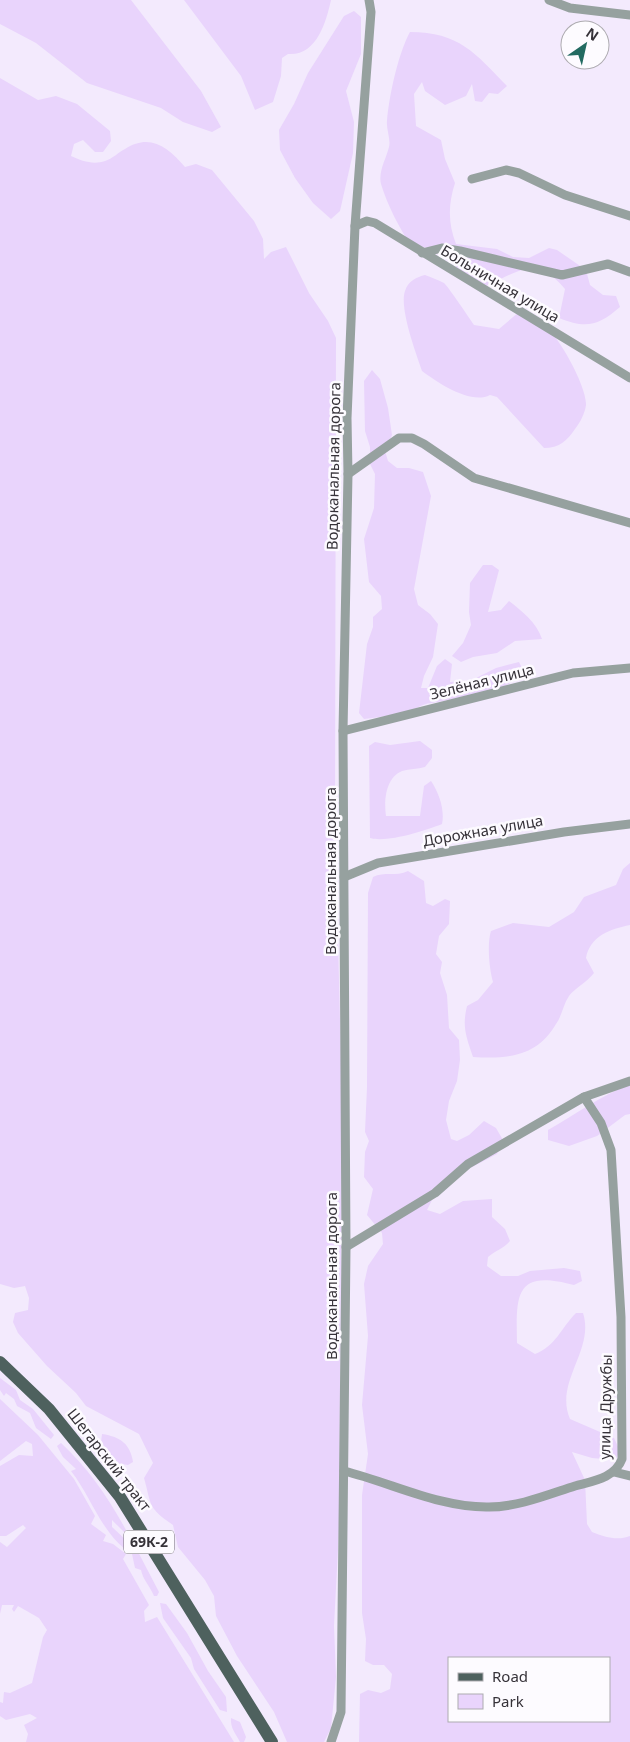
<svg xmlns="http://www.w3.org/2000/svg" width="630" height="1742" viewBox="0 0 630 1742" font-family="'Noto Sans',sans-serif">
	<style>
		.green { fill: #e9d4fc; fill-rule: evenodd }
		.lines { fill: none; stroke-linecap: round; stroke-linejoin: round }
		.street { stroke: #96a19f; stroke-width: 9 }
		.primary { stroke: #4e615e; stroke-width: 12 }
		.labels { text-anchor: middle; stroke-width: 5; stroke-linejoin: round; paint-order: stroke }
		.shield { fill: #fdfbff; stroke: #726e74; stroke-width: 1 }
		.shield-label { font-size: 14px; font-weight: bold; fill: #363239 }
		.street-label { font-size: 15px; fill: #363239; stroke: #fdfbff }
	</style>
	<rect width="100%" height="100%" fill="#f3eafd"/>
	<g class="green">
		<polygon points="0,0 131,0 201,91 221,127 212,132 183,122 161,108 87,83 36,43 0,24"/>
		<path d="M184 0H331C326 22 317 56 288 54L282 58 281 76 273 102 255 110 241 76Z"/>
		<polygon points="354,11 361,17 361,54 346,91 354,122 353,153 340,211 331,219 313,203 295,178 280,150 279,130 294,104 308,73 344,16"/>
		<path d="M410 32C459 32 475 53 507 86L498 94 489 93 482 102 475 101 472 84 466 96 445 105 425 91 422 82 414 94 416 126 441 140 445 159 455 183C448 205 448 223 456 244L497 249 513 257 529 258 549 248 557 250 586 270 590 285 603 295 616 296 620 307C598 326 586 329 559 318L565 289C536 254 520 271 486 286L466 278 449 258 432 248 412 247C400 230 387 204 381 184 378 172 386 159 389 147 391 139 386 129 387 121 389 96 398 54 410 32Z"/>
		<path d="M0 78 38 100 56 96 77 104 110 131 111 141 103 152H95L83 140 74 144 71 156C82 161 93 165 105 161 112 159 119 152 125 149 150 133 168 147 185 167L196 164 212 170 254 221 263 239 264 259 271 252 286 247 309 293 328 321 336 338 335 821 342 1100 339 1530 334 1626 336 1677 331 1728 324 1742H287L274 1712 237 1656 216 1616 214 1596 205 1580 178 1547 173 1525C147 1507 152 1506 144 1478L153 1463 139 1434 86 1406 76 1393 47 1366 18 1333 13 1322 15 1313 28 1310 29 1298 25 1286 14 1288 0 1284Z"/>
		<path d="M425 275C431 277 438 280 444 283 447 285 470 319 474 325L499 329 519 312C527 316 536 319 543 324 558 334 587 387 586 405 585 413 580 423 575 429 567 441 559 448 544 448L497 397 490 395C471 405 438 383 422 371 416 353 399 308 405 291 408 281 417 277 425 275Z"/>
		<path d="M372 370 380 379 388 408 392 435 385 451 388 461 397 468H409L423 472 431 496 414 589 418 605 430 614 438 624 433 657 424 676 421 688H428L437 666 445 659 452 664 450 682 470 681 496 668 519 662 524 672C502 696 461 697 431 703 422 704 414 710 406 712 392 716 378 717 364 719L359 713 367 644 373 627V617L382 609 381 596 369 582 364 539 374 508 375 474 370 464V447L365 431 364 381Z"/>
		<path d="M483 565H492L499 570 488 612 501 610 509 601C522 611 537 623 542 639L515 641 497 653 473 657 461 662 452 656 463 643 471 625 469 612 470 583Z"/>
		<path d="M420 741 432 750V758L425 767C418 769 409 769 402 771 385 778 384 802 386 816H420L424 786 431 781C439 793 445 810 442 824 425 831 386 843 370 838L369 746 375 742 390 745Z"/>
		<path d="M630 863V925C610 929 590 936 586 958L594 973C587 982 574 989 569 996 563 1005 562 1016 556 1024 537 1057 507 1059 473 1057 466 1036 462 1027 467 1006L478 1000 493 982C489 968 487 943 491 931L513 923 549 927 574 912 584 897 616 885 623 869Z"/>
		<path d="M408 871 424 881 426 903 433 906 445 899 450 901 449 924 439 936 436 954 442 962 440 973 447 995 449 1028 459 1040 460 1060 457 1081 449 1101 446 1120 451 1139 457 1141 469 1135 484 1121 496 1128 503 1140 497 1154 455 1176 444 1191 434 1196 427 1210 440 1214 463 1201 492 1199V1217L505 1229 510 1241C503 1249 496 1250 488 1257L487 1266 501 1276H518L530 1271 564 1268 580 1271 582 1281 574 1285C515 1269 516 1294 517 1343L535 1354C556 1346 561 1328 576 1313H583C595 1350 554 1382 570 1419L614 1438 620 1451 615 1460 592 1458 572 1452 585 1480 587 1524 592 1532C605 1537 617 1541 630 1536V1742H359L360 1694 368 1690 381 1693 390 1689 392 1674 384 1665H373L365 1661 366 1639 362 1613V1495L368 1454 362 1405 368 1336 364 1284 368 1266 383 1244 382 1233 367 1215 373 1189 364 1177 365 1152 369 1141 365 1132 367 1087 368 893 373 877C384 871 396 877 408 871ZM449 1658H609V1721H449Z"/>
		<path d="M630 1084V1114L625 1115 597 1136 569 1146 548 1140V1130C576 1114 601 1096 630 1084Z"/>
		<polygon points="0,1378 16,1390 20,1400 33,1409 54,1435 51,1439 36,1428 30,1413 17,1406 14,1399 6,1393 4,1396 0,1390"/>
		<polygon points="0,1399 38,1435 74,1479 95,1516 91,1524 106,1535 103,1541 113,1544 126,1554 123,1559 149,1605 144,1611 145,1622 157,1617 234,1742 26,1742 28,1734 24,1725 37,1718 30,1714 6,1720 0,1716 0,1702 3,1703 4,1692 10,1693 32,1683 43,1637 47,1630 39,1618 18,1606 14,1612 12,1609 14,1605 2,1605 0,1614 0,1542 7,1547 26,1528 23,1525 6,1536 0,1536 0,1466 19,1455 33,1456 32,1444 26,1441 0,1461"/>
		<path d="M102 1434C121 1437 130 1444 133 1462L128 1465 117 1463 101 1442Z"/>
		<path d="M61 1443C88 1468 108 1497 126 1530L124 1532 112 1520V1527L127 1541 125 1549C100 1529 90 1495 71 1471L76 1469 63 1457 57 1446Z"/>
		<path d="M136 1548 159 1592 157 1596H154C150 1586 143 1580 141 1570L135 1568 132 1554Z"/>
		<polygon points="160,1603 166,1604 187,1633 208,1671 226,1697 227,1712 220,1710 194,1669 191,1658 163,1618"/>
		<path d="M231 1718 240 1722 246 1737 244 1742H240C236 1734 230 1728 231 1718Z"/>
	</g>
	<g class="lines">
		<g class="street">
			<polyline points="549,0 570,8 630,15"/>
			<polyline points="472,179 506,170 519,173 565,195 630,216"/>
			<polyline points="355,226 367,221 375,223 630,378"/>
			<polyline points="422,253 442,248 460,251 562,275 608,264 630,272"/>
			<polyline points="348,474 399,438 412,438 424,444 474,478 630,523"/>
			<polyline points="343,731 573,673 630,668"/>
			<polyline points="344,877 378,863 564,832 630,824"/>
			<polyline points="346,1247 435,1193 468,1164 584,1097 630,1081"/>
			<path d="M344 1471C392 1483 440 1508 489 1507 518 1507 547 1495 575 1486 593 1481 615 1478 622 1459L621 1317 611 1150 601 1123 584 1097"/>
			<polyline points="614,1472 630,1476"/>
			<polyline points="331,1742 341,1712 346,1247 343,731 348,474 347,418 355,226 371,12 369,0"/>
		</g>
		<polyline class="primary" points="0,1362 49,1409 120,1497 272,1742"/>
	</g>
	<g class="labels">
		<rect class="shield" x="124" y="1530.5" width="50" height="23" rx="4"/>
		<g class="shield-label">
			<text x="149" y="1547">69К-2</text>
		</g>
		<g class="street-label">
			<text transform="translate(500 284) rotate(31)" y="5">Больничная улица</text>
			<text transform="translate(334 466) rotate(-89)" y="5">Водоканальная дорога</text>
			<text transform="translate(482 682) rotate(-14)" y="5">Зелёная улица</text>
			<text transform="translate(483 831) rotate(-10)" y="5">Дорожная улица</text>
			<text transform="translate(331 871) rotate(-90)" y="5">Водоканальная дорога</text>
			<text transform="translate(332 1276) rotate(-90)" y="5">Водоканальная дорога</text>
			<text transform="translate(606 1407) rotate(-89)" y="5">улица Дружбы</text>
			<text transform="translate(109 1460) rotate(52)" y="5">Шегарский тракт</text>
		</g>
	</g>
	<rect x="448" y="1657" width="162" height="65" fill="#fdfbff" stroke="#adabb0"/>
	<rect x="458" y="1673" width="25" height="8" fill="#4e615e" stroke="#adabb0"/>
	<text x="492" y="1682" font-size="15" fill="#363239">Road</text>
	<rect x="458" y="1694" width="25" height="15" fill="#e9d4fc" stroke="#adabb0"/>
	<text x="492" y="1707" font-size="15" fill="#363239">Park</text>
	<g transform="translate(585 45) rotate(34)"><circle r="24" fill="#fdfbff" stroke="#adabb0"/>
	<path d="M0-4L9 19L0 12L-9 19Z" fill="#226a61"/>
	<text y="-8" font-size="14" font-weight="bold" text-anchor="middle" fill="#363239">N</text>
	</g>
</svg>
